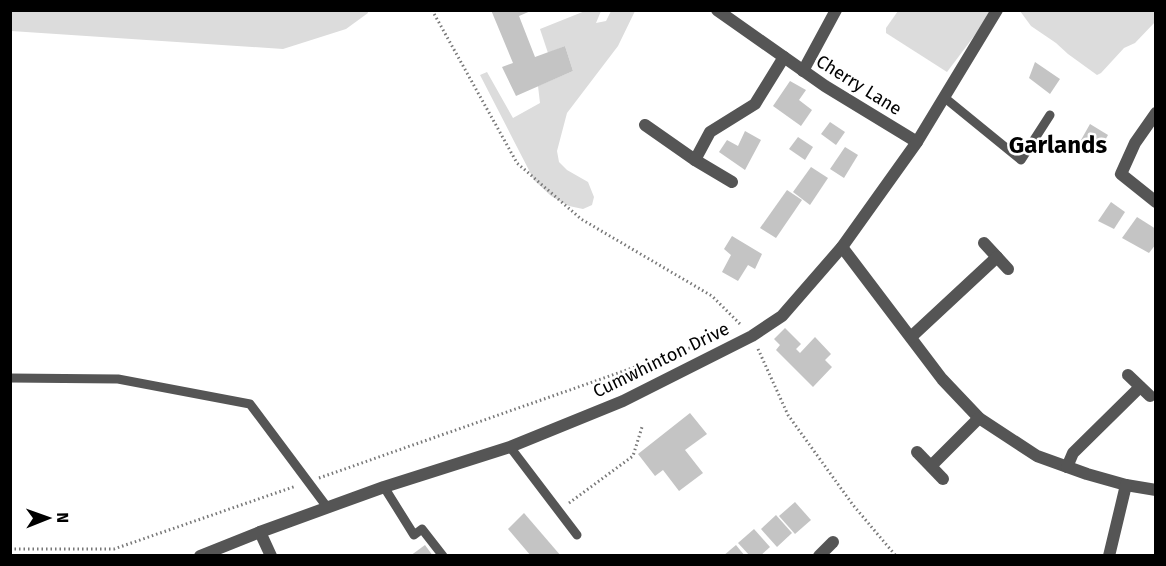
<svg xmlns="http://www.w3.org/2000/svg" width="1166" height="566" viewBox="0 0 1166 566" font-family="'Fira Sans',sans-serif">
	<style>
		.green { fill: #dcdcdc }
		.building { fill: #c4c4c4 }
		.lines { fill: none; stroke-linecap: round; stroke-linejoin: round }
		.path { stroke: #777; stroke-width: 3; stroke-dasharray: 1.5 3; stroke-linecap: butt }
		.lane { stroke: #555; stroke-width: 9 }
		.street { stroke: #555; stroke-width: 12 }
		.labels { text-anchor: middle; stroke-width: 5; stroke-linejoin: round; paint-order: stroke }
		.street-label { font-size: 18px; fill: #000; stroke: #fff }
		.district-label { font-size: 24px; font-weight: bold; fill: #000; stroke: #fff }
	</style>
	<rect width="100%" height="100%" fill="#fff"/>
	<g class="green">
		<polygon points="367,10 368,13 346,29 283,49 11,31 11,11"/>
		<polygon points="585,11 601,11 596,23 606,21 611,11 635,11 618,46 567,113 557,151 559,162 567,170 588,182 594,197 592,205 583,209 569,206 551,196 534,180 480,75 487,72 513,118 540,103 538,86 573,71 565,46 548,53 540,29"/>
		<polygon points="898,11 993,11 947,72 886,33 886,28"/>
		<polygon points="1020,11 1155,11 1155,22 1135,43 1124,48 1101,73 1097,75 1068,54 1056,43 1031,26"/>
	</g>
	<g class="building">
		<polygon points="491,10 533,10 519,16 535,57 565,46 573,71 516,96 502,67 513,63"/>
		<polygon points="1035,62 1060,79 1050,94 1029,78"/>
		<polygon points="790,81 806,90 799,100 812,110 801,126 773,106"/>
		<polygon points="830,122 845,132 836,145 821,134"/>
		<polygon points="1090,124 1108,135 1098,153 1081,140"/>
		<polygon points="745,131 761,140 745,170 719,152 727,140 738,146"/>
		<polygon points="798,137 813,147 805,160 789,149"/>
		<polygon points="845,147 858,155 844,178 830,169"/>
		<polygon points="811,167 828,178 810,205 793,192"/>
		<polygon points="787,190 802,200 776,238 760,228"/>
		<polygon points="1111,202 1125,212 1114,229 1098,221"/>
		<polygon points="1137,217 1156,229 1156,244 1149,253 1122,238"/>
		<polygon points="732,236 762,254 755,269 748,265 738,281 722,272 731,255 724,249"/>
		<polygon points="785,328 801,344 796,349 800,353 815,337 831,354 825,360 832,367 813,387 776,350 780,345 774,339"/>
		<polygon points="690,413 707,434 685,450 703,473 679,491 663,470 655,476 638,454"/>
		<polygon points="795,502 811,520 795,534 779,516"/>
		<polygon points="524,513 561,556 531,556 508,529"/>
		<polygon points="776,515 792,533 777,547 761,529"/>
		<polygon points="754,529 770,547 760,556 750,556 738,543"/>
		<polygon points="425,545 433,556 410,556"/>
		<polygon points="736,545 745,556 723,556"/>
	</g>
	<g class="lines">
		<g class="path">
			<polyline points="432,10 517,163 581,219 712,296 742,326"/>
			<polyline points="758,349 788,415 853,505 896,556"/>
			<polyline points="319,478 695,346"/>
			<polyline points="569,503 633,456 642,427"/>
			<polyline points="10,549 114,549 296,486"/>
		</g>
		<g class="lane">
			<polyline points="945,98 1021,160 1050,115"/>
			<polyline points="10,378 118,379 250,404 327,507"/>
			<polyline points="510,447 577,535"/>
			<polyline points="384,487 414,535 422,529 443,556"/>
		</g>
		<g class="street">
			<polyline points="717,10 825,86 917,142"/>
			<polyline points="803,71 836,10"/>
			<polyline points="1156,113 1135,143 1121,174 1156,202"/>
			<polyline points="645,125 695,160"/>
			<polyline points="732,182 695,160 710,132 755,104 784,57"/>
			<polyline points="984,243 1008,269"/>
			<polyline points="842,247 942,379 979,418 1037,456 1087,474 1126,485 1156,490"/>
			<polyline points="911,337 997,257"/>
			<polyline points="1128,375 1150,396"/>
			<polyline points="917,452 943,479"/>
			<polyline points="931,466 979,418"/>
			<polyline points="1067,467 1073,453 1140,387"/>
			<polyline points="260,532 271,556"/>
			<polyline points="200,556 260,532 384,487 510,447 623,401 752,336 782,316 842,247 917,142 997,10"/>
			<polyline points="819,556 833,542"/>
			<polyline points="1109,556 1126,485"/>
		</g>
	</g>
	<g class="labels">
		<g class="street-label">
			<text transform="translate(859 85) rotate(32)" y="6">Cherry Lane</text>
			<text transform="translate(661 360) rotate(-26)" y="6">Cumwhinton Drive</text>
		</g>
		<g class="district-label">
			<text x="1058" y="153">Garlands</text>
		</g>
	</g>
	<rect width="1166" height="566" fill="none" stroke="#000000" stroke-width="24"/>
	<g transform="translate(48 518) rotate(89)" stroke="#ffffff" stroke-width="4.5" paint-order="stroke">
	<path d="M0-4.5L10 22L0 15L-10 22Z" fill="#000000"/>
	<text y="-9" font-size="16" font-weight="bold" text-anchor="middle" fill="#000000">N</text>
	</g>
</svg>
